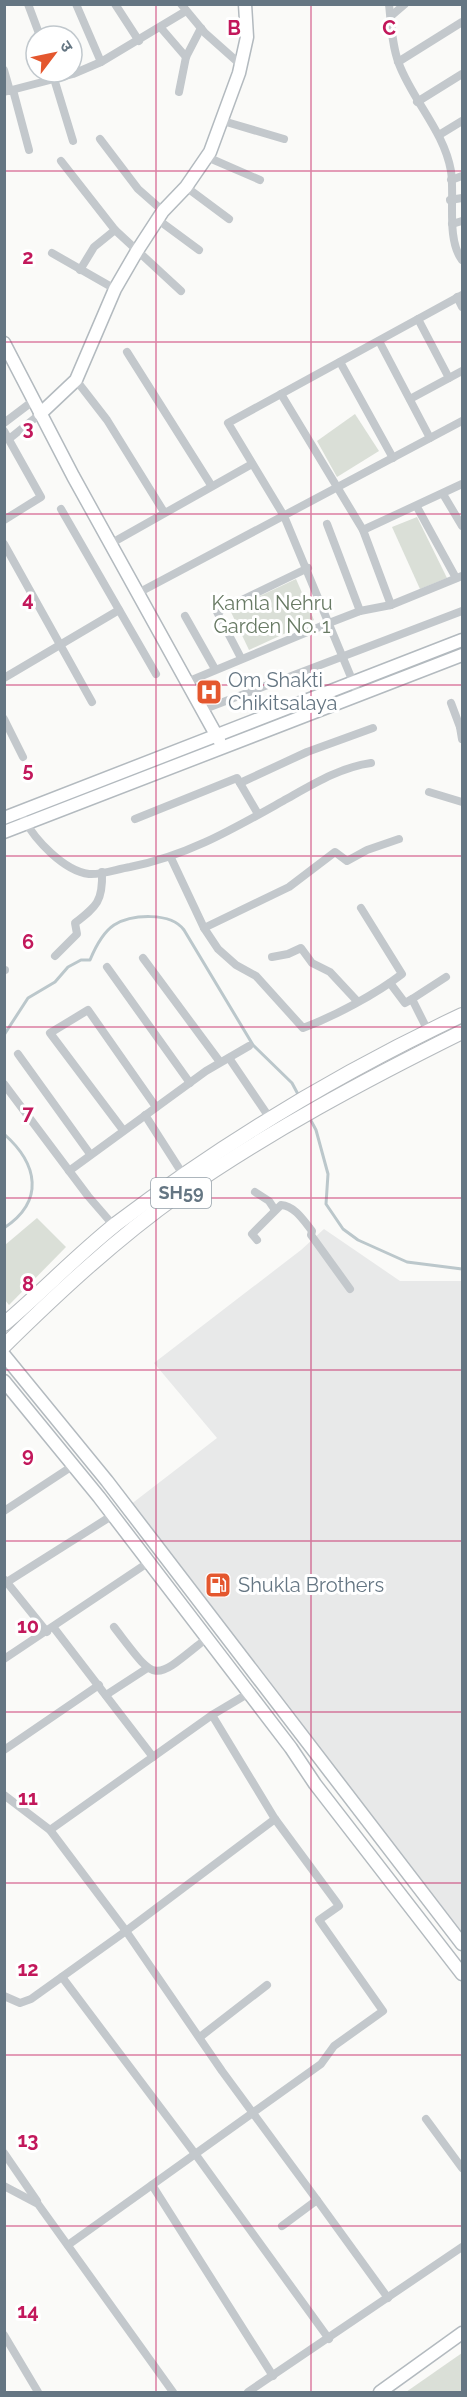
<svg xmlns="http://www.w3.org/2000/svg" width="467" height="2397" viewBox="0 0 467 2397" font-family="Raleway,'Noto Sans Devanagari',sans-serif">
	<style>
		.built { fill: #e8e9e9 }
		.green { fill: #dadfd7 }
		.lines { fill: none; stroke-linecap: round; stroke-linejoin: round }
		.stream { stroke: #bbc7cb; stroke-width: 3 }
		.secondary-casing { stroke: #b3babf; stroke-width: 15 }
		.primary-casing { stroke: #b5babe; stroke-width: 16 }
		.street { stroke: #c3c8cc; stroke-width: 8 }
		.secondary { stroke: #fff; stroke-width: 12 }
		.primary { stroke: #fff; stroke-width: 14 }
		.grid { fill: none; stroke: #c2185b; stroke-width: 1.5; stroke-opacity: 0.55 }
		.labels { text-anchor: middle; stroke-width: 6; stroke-linejoin: round; paint-order: stroke }
		.shield { fill: #fff; stroke: #939fa8; stroke-width: 1.5 }
		.shield-label { font-size: 18px; font-weight: bold; fill: #657683 }
		.park-label { font-size: 20px; fill: #687a64; stroke: #fff }
		.poi-label { font-size: 20px; fill: #657683; stroke: #fff; text-anchor: start }
		.grid-label { font-size: 20px; text-anchor: middle; font-weight: bold; fill: #c2185b; stroke: #fff; stroke-width: 6; stroke-linejoin: round; paint-order: stroke }
	</style>
	<rect width="100%" height="100%" fill="#fafaf8"/>
	<polygon class="built" points="324,1229 400,1281 462,1281 462,1942 130,1505 217,1438 154,1363 301,1250"/>
	<g class="green">
		<polygon points="355,414 379,451 337,477 317,441"/>
		<polygon points="417,517 447,578 420,589 392,527"/>
		<polygon points="296,579 314,620 249,650 230,610"/>
		<polygon points="37,1218 66,1247 9,1305 5,1300 5,1245"/>
		<polygon points="462,2353 462,2392 406,2392"/>
	</g>
	<g class="lines">
		<g class="stream">
			<path d="M4 1035 28 998 55 982 68 967 81 960H90C95 948 102 933 114 925 132 914 171 912 184 930L253 1045 292 1083 300 1098"/>
			<polyline points="309,1117 316,1130 328,1174 326,1204 343,1229 358,1240 407,1262 462,1269"/>
			<path d="M4 1134C38 1164 45 1201 4 1228"/>
		</g>
		<g class="secondary-casing">
			<g id="secondary">
				<polyline points="4,343 73,476 219,740"/>
				<polyline points="40,414 76,380 115,289 137,251 163,211 186,187 210,152 239,73 247,37 245,4"/>
				<polyline points="4,818 462,640"/>
				<polyline points="4,832 462,655"/>
				<polyline points="4,1355 107,1481 462,1944"/>
				<polyline points="4,1381 99,1497 291,1748 315,1784 462,1974"/>
				<polyline points="380,2392 462,2333"/>
			</g>
		</g>
		<g class="primary-casing">
			<g id="primary">
				<path d="M4 1324C42 1292 77 1255 116 1224 223 1143 341 1072 462 1015"/>
				<path d="M4 1346C59 1292 116 1239 179 1194 268 1132 365 1080 462 1032"/>
			</g>
		</g>
		<g class="street">
			<polyline points="28,4 40,36"/>
			<polyline points="76,4 101,62"/>
			<polyline points="115,4 139,41"/>
			<polyline points="181,4 205,33 241,65"/>
			<path d="M389 4C391 23 392 46 399 64 413 101 444 131 451 171 455 196 446 239 462 260"/>
			<polyline points="391,16 405,4"/>
			<polyline points="161,28 186,57"/>
			<polyline points="398,62 462,22"/>
			<polyline points="4,70 10,91"/>
			<polyline points="52,72 73,141"/>
			<polyline points="13,90 29,150"/>
			<polyline points="4,92 73,74 101,62 186,11"/>
			<polyline points="179,92 186,57 201,28"/>
			<polyline points="417,102 462,74"/>
			<polyline points="223,121 284,139"/>
			<polyline points="439,135 462,121"/>
			<polyline points="100,139 138,189 163,211"/>
			<polyline points="207,157 260,180"/>
			<polyline points="61,161 115,230"/>
			<polyline points="451,180 462,176"/>
			<polyline points="186,187 229,219"/>
			<polyline points="450,200 462,198"/>
			<polyline points="157,219 199,250"/>
			<polyline points="452,224 462,221"/>
			<polyline points="52,253 115,289"/>
			<polyline points="80,270 94,247 115,230 181,291"/>
			<polyline points="457,297 462,307"/>
			<polyline points="418,319 449,378"/>
			<polyline points="379,341 430,438"/>
			<polyline points="127,352 211,485"/>
			<polyline points="340,362 393,458"/>
			<polyline points="76,380 107,420 164,512"/>
			<polyline points="281,394 363,530 391,605"/>
			<polyline points="410,399 462,371"/>
			<polyline points="4,423 33,401"/>
			<polyline points="4,431 41,497 4,520"/>
			<polyline points="9,439 40,414"/>
			<polyline points="443,494 462,526"/>
			<polyline points="417,507 456,578"/>
			<polyline points="61,509 156,674"/>
			<polyline points="327,524 360,611"/>
			<polyline points="363,530 462,484"/>
			<polyline points="4,544 92,702"/>
			<polyline points="110,544 252,464"/>
			<polyline points="138,593 462,421"/>
			<polyline points="185,616 215,669"/>
			<polyline points="241,658 217,612 308,568"/>
			<polyline points="4,678 119,610"/>
			<polyline points="187,682 329,623 360,611 391,605 462,576"/>
			<polyline points="358,694 284,516 228,423 462,295"/>
			<polyline points="451,703 460,727 462,726"/>
			<polyline points="202,710 462,611"/>
			<polyline points="4,719 23,757"/>
			<polyline points="460,727 462,739"/>
			<polyline points="240,783 307,752 373,728"/>
			<polyline points="429,792 462,802"/>
			<path d="M24 819C35 840 64 871 89 874 102 875 117 869 130 867 187 856 233 829 283 801 310 786 340 767 371 763"/>
			<polyline points="135,819 237,778 258,814"/>
			<path d="M171 858 204 928 218 949 236 965 256 976 303 1028C335 1016 376 994 402 974L361 908"/>
			<polyline points="204,928 289,887 335,852 347,861 367,850 399,839"/>
			<path d="M55 956 77 934 75 923C97 906 103 901 102 872"/>
			<polyline points="272,957 288,954 301,948 312,963 330,972 357,1001"/>
			<polyline points="143,958 220,1062"/>
			<polyline points="107,967 190,1083"/>
			<polyline points="4,970 5,970"/>
			<polyline points="390,983 405,1003 412,999 428,1031"/>
			<polyline points="412,999 446,977"/>
			<polyline points="18,1054 90,1154"/>
			<polyline points="229,1058 271,1120"/>
			<polyline points="4,1084 88,1196 114,1226"/>
			<polyline points="145,1115 184,1176"/>
			<polyline points="123,1130 50,1033 88,1010 156,1107"/>
			<polyline points="69,1171 206,1071 249,1046"/>
			<polyline points="255,1192 269,1201 275,1210"/>
			<path d="M257 1240 252 1234 281 1205C295 1206 304 1221 312 1231L311 1235 350 1289"/>
			<polyline points="4,1511 74,1465"/>
			<polyline points="5,1580 47,1632"/>
			<polyline points="7,1582 113,1515"/>
			<path d="M114 1627C158 1684 151 1683 207 1638"/>
			<polyline points="54,1628 153,1757"/>
			<polyline points="4,1659 149,1562"/>
			<polyline points="106,1695 146,1669"/>
			<polyline points="4,1750 99,1685"/>
			<polyline points="4,1795 50,1830 126,1931 222,2071 317,2200 282,2226"/>
			<polyline points="50,1830 212,1715 249,1693"/>
			<polyline points="62,1977 196,2155 329,2339"/>
			<polyline points="4,1996 20,2003 31,1999 126,1931 275,1819"/>
			<polyline points="200,2037 267,1985"/>
			<polyline points="426,2119 462,2168"/>
			<polyline points="4,2153 37,2201"/>
			<polyline points="152,2185 273,2376"/>
			<polyline points="4,2186 38,2204 173,2392"/>
			<polyline points="317,2200 388,2298"/>
			<polyline points="68,2245 321,2064 334,2046 383,2011 319,1920 339,1906 337,1903 275,1819 212,1715"/>
			<polyline points="4,2335 38,2392"/>
			<polyline points="248,2392 462,2247"/>
		</g>
		<use href="#secondary" class="secondary"/>
		<use href="#primary" class="primary"/>
	</g>
	<path class="grid" d="M156 4V2392M311 4V2392M4 171H462M4 342H462M4 514H462M4 685H462M4 856H462M4 1027H462M4 1198H462M4 1370H462M4 1541H462M4 1712H462M4 1883H462M4 2055H462M4 2226H462"/>
	<defs>
		<g id="hospital-square" transform="scale(1.35)"><rect x="-9" y="-9" width="18" height="18" rx="4" fill="#e4572e" stroke="#fff"/><path d="M-5-5h3v3.5h4V-5h3V5h-3V1.5h-4V5h-3Z" fill="#fff"/></g>
		<g id="fuel-square" transform="scale(1.35)"><rect x="-9" y="-9" width="18" height="18" rx="4" fill="#e4572e" stroke="#fff"/><path d="M-5.5-6h7V0h2V4h1.3V-2.5L3-4.5l.8-.8L6-3V5H2.5V1h-1V6h-7ZM-4.2-4.7v3.2H.2V-4.7Z" fill="#fff"/></g>
	</defs>
	<g fill-rule="evenodd">
		<use href="#hospital-square" x="209" y="692"/>
		<use href="#fuel-square" x="218" y="1585"/>
	</g>
	<g class="labels">
		<rect class="shield" x="151" y="1178" width="60" height="30" rx="4.5"/>
		<g class="shield-label">
			<text x="181" y="1199">SH59</text>
		</g>
		<g class="park-label">
			<text x="272" y="610">Kamla Nehru<tspan x="272" dy="23">Garden No. 1</tspan></text>
		</g>
		<g class="poi-label">
			<text x="228" y="687">Om Shakti<tspan x="228" dy="23">Chikitsalaya</tspan></text>
			<text x="238" y="1592">Shukla Brothers</text>
		</g>
	</g>
	<g class="grid-label">
		<text x="234" y="35">B</text>
		<text x="389" y="35">C</text>
		<text x="28" y="264">2</text>
		<text x="28" y="435">3</text>
		<text x="28" y="606">4</text>
		<text x="28" y="777">5</text>
		<text x="28" y="949">6</text>
		<text x="28" y="1120">7</text>
		<text x="28" y="1291">8</text>
		<text x="28" y="1462">9</text>
		<text x="28" y="1633">10</text>
		<text x="28" y="1805">11</text>
		<text x="28" y="1976">12</text>
		<text x="28" y="2147">13</text>
		<text x="28" y="2318">14</text>
	</g>
	<rect width="467" height="2397" fill="none" stroke="#657683" stroke-width="12"/>
	<g transform="translate(54 54) rotate(58)"><circle r="28" fill="#ffffff" stroke="#c1c8cd" stroke-width="1.5"/>
	<path d="M0-4.5L10 22L0 15L-10 22Z" fill="#e4572e"/>
	<text y="-9" font-size="16" font-weight="bold" text-anchor="middle" fill="#657683">उ</text>
	</g>
</svg>
